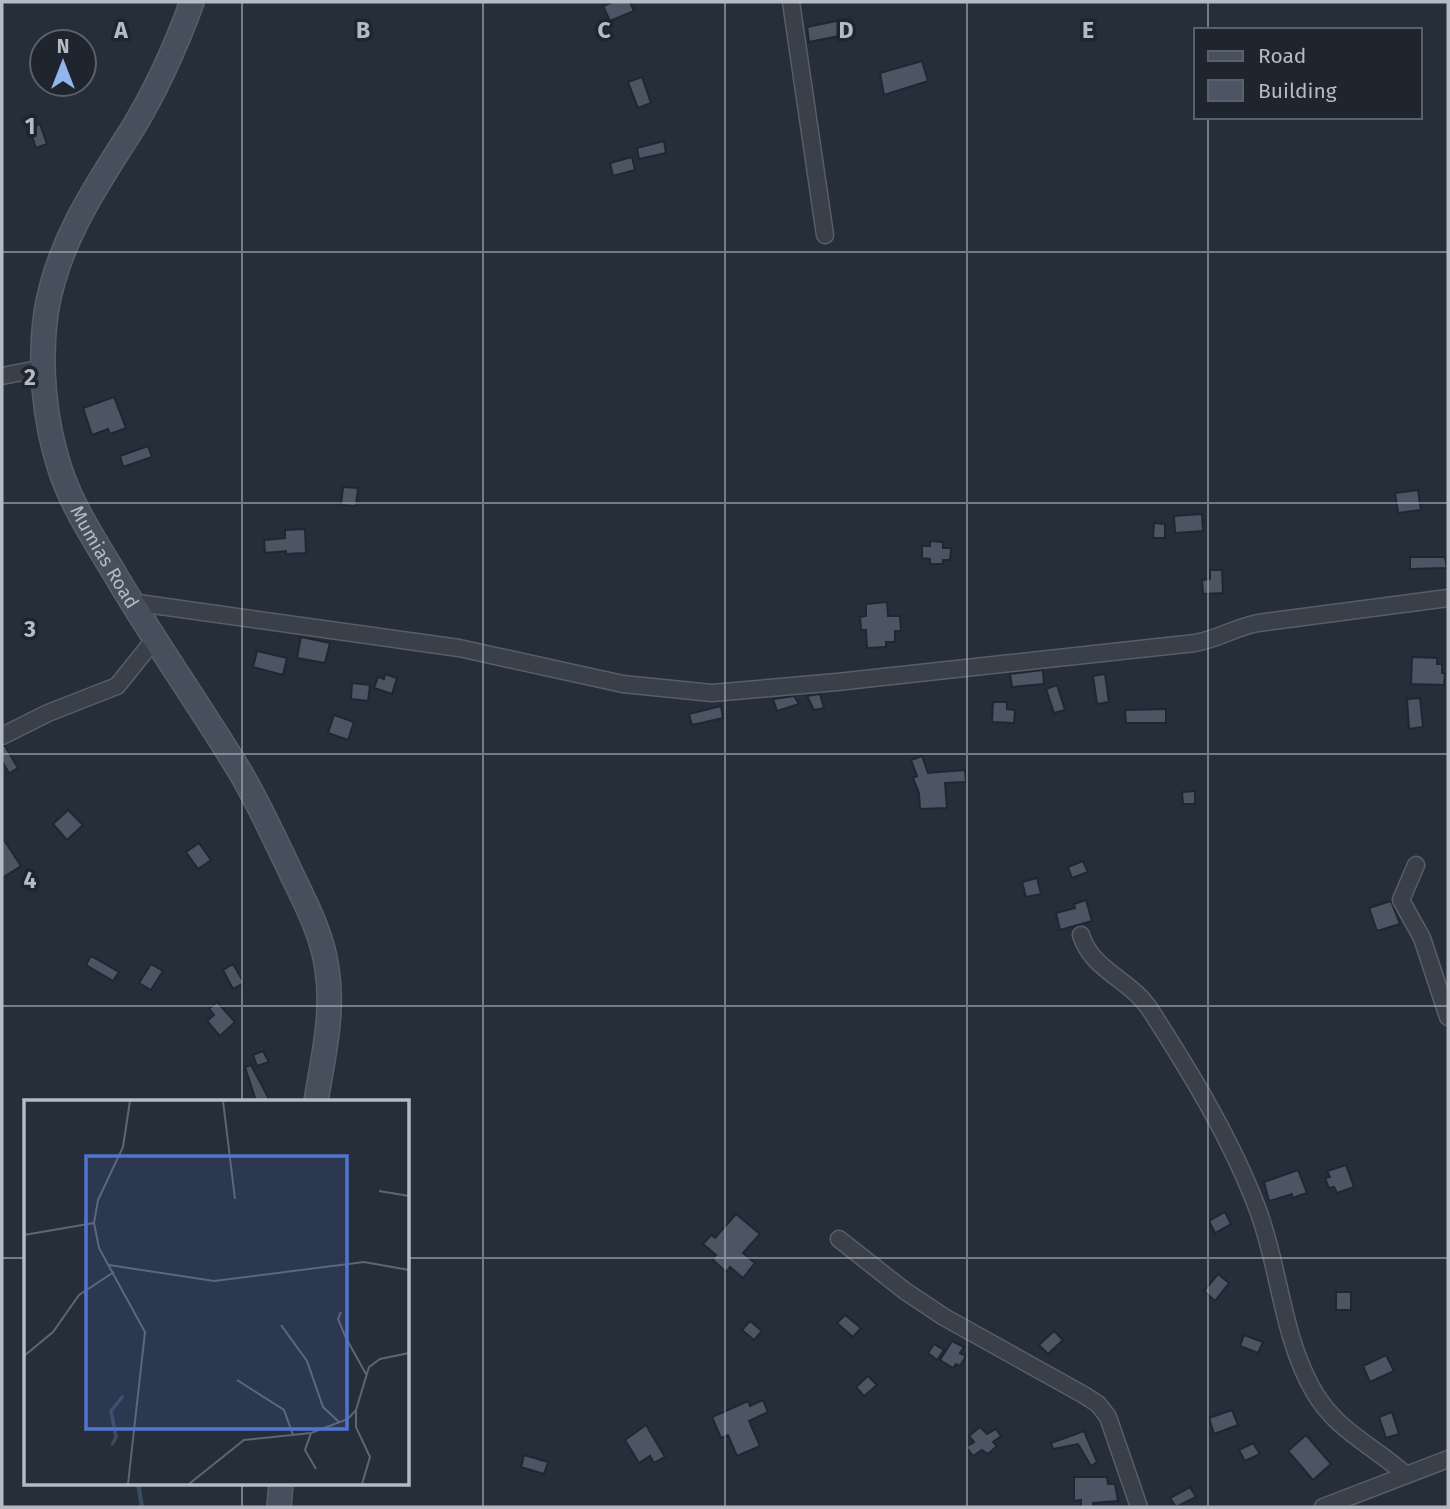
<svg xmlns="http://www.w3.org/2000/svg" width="1450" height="1509" viewBox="0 0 1450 1509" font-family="'Fira Sans',sans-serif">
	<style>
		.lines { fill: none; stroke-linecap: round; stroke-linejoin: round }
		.stream { stroke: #3c4b61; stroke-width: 4.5 }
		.building { fill: #4c5563; stroke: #202731; stroke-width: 2 }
		.street-casing { stroke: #575e68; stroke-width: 19 }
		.secondary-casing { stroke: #575e68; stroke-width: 26 }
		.street { stroke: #39404a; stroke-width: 16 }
		.secondary { stroke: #474f5c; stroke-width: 23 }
		.grid { fill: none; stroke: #b4bbc5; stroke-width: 2; stroke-opacity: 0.55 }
		.labels { text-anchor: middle; stroke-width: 7; stroke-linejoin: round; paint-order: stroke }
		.street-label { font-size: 19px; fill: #b4bbc5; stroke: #1e252f }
		.inset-river { fill: none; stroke: #3c4b61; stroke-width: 3.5 }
		.inset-road { fill: none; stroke: #5e6671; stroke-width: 2 }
		.view { fill: #5274d1; fill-opacity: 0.15; stroke: #5274d1; stroke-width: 3.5 }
		.inset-edge { fill: none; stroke: #b4bbc5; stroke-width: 3.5 }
		.grid-label { font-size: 23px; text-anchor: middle; font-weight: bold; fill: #b4bbc5; stroke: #1e252f; stroke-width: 7; stroke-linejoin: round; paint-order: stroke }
	</style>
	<rect width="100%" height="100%" fill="#252e39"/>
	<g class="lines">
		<polyline class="stream" points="138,1483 142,1507"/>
	</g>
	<g class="building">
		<polygon points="613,2 630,2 634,11 610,21 603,6"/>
		<polygon points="851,18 854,33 809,42 807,27"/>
		<polygon points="922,61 928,81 884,95 880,73"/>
		<polygon points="642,77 651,103 638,108 628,82"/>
		<polygon points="40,124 47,144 36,148 29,128"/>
		<polygon points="664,141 666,153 639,159 637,148"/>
		<polygon points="632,157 635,170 613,176 610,163"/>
		<polygon points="114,397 126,428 110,434 108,429 92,435 83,408"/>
		<polygon points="148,446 152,457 123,467 120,456"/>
		<polygon points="343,487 358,488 356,506 341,505"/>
		<polygon points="1418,490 1421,510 1398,513 1395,493"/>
		<polygon points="1202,514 1203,531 1175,533 1174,516"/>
		<polygon points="1154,523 1165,524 1165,538 1153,538"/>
		<polygon points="305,529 306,553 286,554 286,551 265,553 264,540 285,538 285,530"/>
		<polygon points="930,541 943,542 943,548 951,548 950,560 943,560 943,564 930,564 930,559 922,558 922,546 930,546"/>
		<polygon points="1410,557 1445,557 1447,568 1410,569"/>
		<polygon points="1210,570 1222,570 1223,593 1203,594 1202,580 1210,579"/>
		<polygon points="887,602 888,616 900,616 901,631 895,631 895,642 886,642 886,647 867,648 866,630 861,630 860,617 866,616 866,604"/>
		<polygon points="301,637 330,643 325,663 297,658"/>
		<polygon points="257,651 287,658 283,675 253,667"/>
		<polygon points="1412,657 1437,658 1437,664 1442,664 1442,673 1445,673 1444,685 1411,684"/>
		<polygon points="1043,670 1044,684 1012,687 1010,674"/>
		<polygon points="385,674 397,678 392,694 374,688 378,677 384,679"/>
		<polygon points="1105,674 1109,702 1097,704 1093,676"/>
		<polygon points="352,683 370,685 368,701 351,699"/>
		<polygon points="1057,685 1065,710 1054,713 1046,689"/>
		<polygon points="820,694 824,708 814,710 807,696"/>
		<polygon points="794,696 799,704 777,711 773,699"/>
		<polygon points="1420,698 1423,727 1409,729 1407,699"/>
		<polygon points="993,702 1007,702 1007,709 1015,710 1014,723 992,722"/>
		<polygon points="721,706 723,718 692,725 689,714"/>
		<polygon points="1166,709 1166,723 1126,723 1125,710"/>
		<polygon points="334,715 354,722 348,740 328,733"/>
		<polygon points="2,746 5,746 18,768 9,773 2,761"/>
		<polygon points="922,756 928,773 965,770 966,782 945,783 947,808 920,809 919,793 913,778 917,776 911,760"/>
		<polygon points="1195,791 1195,804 1183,804 1182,792"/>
		<polygon points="68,810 83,825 67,840 53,824"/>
		<polygon points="2,837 21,866 2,878"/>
		<polygon points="199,843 211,860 198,869 186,852"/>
		<polygon points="1083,861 1088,872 1072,878 1068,867"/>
		<polygon points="1037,878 1041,894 1026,897 1022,882"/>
		<polygon points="1086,900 1092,921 1060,930 1056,913 1075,908 1074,904"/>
		<polygon points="1391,901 1400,924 1377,931 1369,908"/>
		<polygon points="91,956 119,972 113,981 86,965"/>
		<polygon points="151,964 163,971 151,990 139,983"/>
		<polygon points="233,964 244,983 233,989 223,970"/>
		<polygon points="217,1002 235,1022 220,1036 207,1021 214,1015 209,1009"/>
		<polygon points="263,1051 269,1062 257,1066 253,1055"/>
		<polygon points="251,1065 270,1101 256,1101 245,1067"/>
		<polygon points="1346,1165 1354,1187 1337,1193 1334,1187 1329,1188 1325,1178 1330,1177 1327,1171"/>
		<polygon points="1298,1170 1307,1193 1292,1198 1292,1194 1269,1201 1264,1182"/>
		<polygon points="1225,1212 1231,1224 1215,1233 1209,1221"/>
		<polygon points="736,1214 760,1234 743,1253 755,1263 743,1278 730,1267 726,1272 712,1259 716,1255 703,1244 711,1235 715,1238"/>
		<polygon points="1218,1274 1229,1283 1215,1301 1204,1291"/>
		<rect x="1336" y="1292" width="15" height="18"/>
		<polygon points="845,1315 861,1328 853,1337 837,1323"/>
		<polygon points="750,1321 762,1331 754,1340 742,1330"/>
		<polygon points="1054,1331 1063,1340 1048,1354 1039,1345"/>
		<polygon points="1244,1335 1263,1342 1258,1353 1240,1346"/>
		<polygon points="952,1341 964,1347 960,1353 966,1356 960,1366 956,1364 953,1368 940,1360"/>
		<polygon points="934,1344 944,1350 937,1360 928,1353"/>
		<polygon points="1386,1355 1394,1371 1370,1382 1363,1366"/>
		<polygon points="868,1376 877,1385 864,1396 856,1387"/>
		<polygon points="763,1400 768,1412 749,1421 760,1446 737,1456 728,1435 721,1438 712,1417 748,1401 750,1406"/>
		<polygon points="1232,1410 1238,1425 1214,1434 1209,1418"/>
		<polygon points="1392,1412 1399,1434 1386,1438 1379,1417"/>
		<polygon points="646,1425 665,1457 654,1463 650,1456 639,1463 625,1440"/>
		<polygon points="980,1427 987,1434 996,1429 1001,1436 993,1442 997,1446 988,1454 982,1450 973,1456 966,1447 974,1442 969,1436"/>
		<polygon points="1084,1431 1097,1462 1091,1466 1078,1444 1053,1449 1051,1443"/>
		<polygon points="1306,1435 1331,1464 1313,1480 1288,1451"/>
		<polygon points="1253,1443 1260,1454 1245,1461 1239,1450"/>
		<polygon points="524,1455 548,1462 544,1474 521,1467"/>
		<polygon points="1074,1477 1107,1477 1108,1484 1115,1484 1118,1501 1093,1503 1093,1507 1081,1507 1081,1500 1074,1501"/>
		<polygon points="1190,1487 1196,1497 1176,1507 1170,1498"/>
	</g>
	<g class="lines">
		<g class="street-casing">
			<g id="street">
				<polyline points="791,2 825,235"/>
				<polyline points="2,376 43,368"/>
				<path d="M131 602 459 648 623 684 712 693 837 682 1195 643C1218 639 1236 627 1258 623L1448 598"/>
				<polyline points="2,736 48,713 117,686 154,640"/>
				<polyline points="1416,865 1401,900 1422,938 1448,1017"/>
				<path d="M1081 935C1092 971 1132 980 1151 1011 1192 1075 1233 1142 1259 1213 1280 1271 1282 1335 1313 1390 1336 1431 1373 1445 1406 1475"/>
				<polyline points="839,1239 905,1291 944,1317 1084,1395 1098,1404 1108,1417 1139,1507"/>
				<polyline points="1323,1507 1448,1459"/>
			</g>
		</g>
		<g class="secondary-casing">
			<g id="secondary">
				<path id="s1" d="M192 2C176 46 157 88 133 128 96 186 57 243 46 313 39 363 44 420 60 469 73 509 98 545 119 581 157 645 200 706 239 770 257 800 271 831 286 862 302 897 322 931 327 969 334 1013 323 1058 316 1101"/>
				<polyline points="279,1507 281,1483"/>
			</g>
		</g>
		<use href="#street" class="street"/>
		<use href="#secondary" class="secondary"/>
	</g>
	<path class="grid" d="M242 2V1101M483 2V1507M725 2V1507M967 2V1507M1208 2V30M1208 117V1507M2 252H1448M2 503H1448M2 754H1448M2 1006H1448M2 1258H26M408 1258H1448M242 1483V1507"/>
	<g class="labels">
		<g class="street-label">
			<text dy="7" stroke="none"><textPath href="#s1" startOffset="602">Mumias Road</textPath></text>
		</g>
	</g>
	<g transform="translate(24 1100)">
		<rect width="385" height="385" fill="#252e39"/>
		<path class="inset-river" d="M88 345 92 337 87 311 99 296"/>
		<path class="inset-road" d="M199 1 211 99M355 91 385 96M0 135 70 123M85 165 190 181 340 162 385 170M385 190V217M317 212 314 219 322 238 342 274M257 225 283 261 299 307 315 322M0 256 29 232 55 195 90 172M213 280 260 310 269 335M332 310V327L346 357 338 384M287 333 281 350 292 369M104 384 121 232 75 148 70 123 74 100 99 47 106 1M165 384 220 340 287 333 324 319 332 310 345 267 356 259 385 253"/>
		<path class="view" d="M62 56H323V329H62Z"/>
		<rect width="385" height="385" class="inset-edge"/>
	</g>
	<g class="grid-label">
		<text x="121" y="38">A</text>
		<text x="363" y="38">B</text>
		<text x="604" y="38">C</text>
		<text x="846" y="38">D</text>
		<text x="1088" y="38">E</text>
		<text x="30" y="134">1</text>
		<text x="30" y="385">2</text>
		<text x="30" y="637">3</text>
		<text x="30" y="888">4</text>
	</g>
	<rect width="1450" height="1509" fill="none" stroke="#b4bbc5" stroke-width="7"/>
	<rect x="1194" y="28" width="228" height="91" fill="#1e252f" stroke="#5a616b" stroke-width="2"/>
	<rect x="1208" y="51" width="35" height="10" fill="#474f5c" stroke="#5a616b" stroke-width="2"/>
	<text x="1258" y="63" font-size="21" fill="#b4bbc5">Road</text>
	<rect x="1208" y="80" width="35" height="21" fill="#4c5563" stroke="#5a616b" stroke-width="2"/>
	<text x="1258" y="98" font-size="21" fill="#b4bbc5">Building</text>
	<g transform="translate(63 63)"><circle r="33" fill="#1e252f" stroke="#5a616b" stroke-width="2"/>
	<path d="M0-5L12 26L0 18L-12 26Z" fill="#92b5ec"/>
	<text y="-10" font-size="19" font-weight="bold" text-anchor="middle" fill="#b4bbc5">N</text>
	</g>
</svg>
